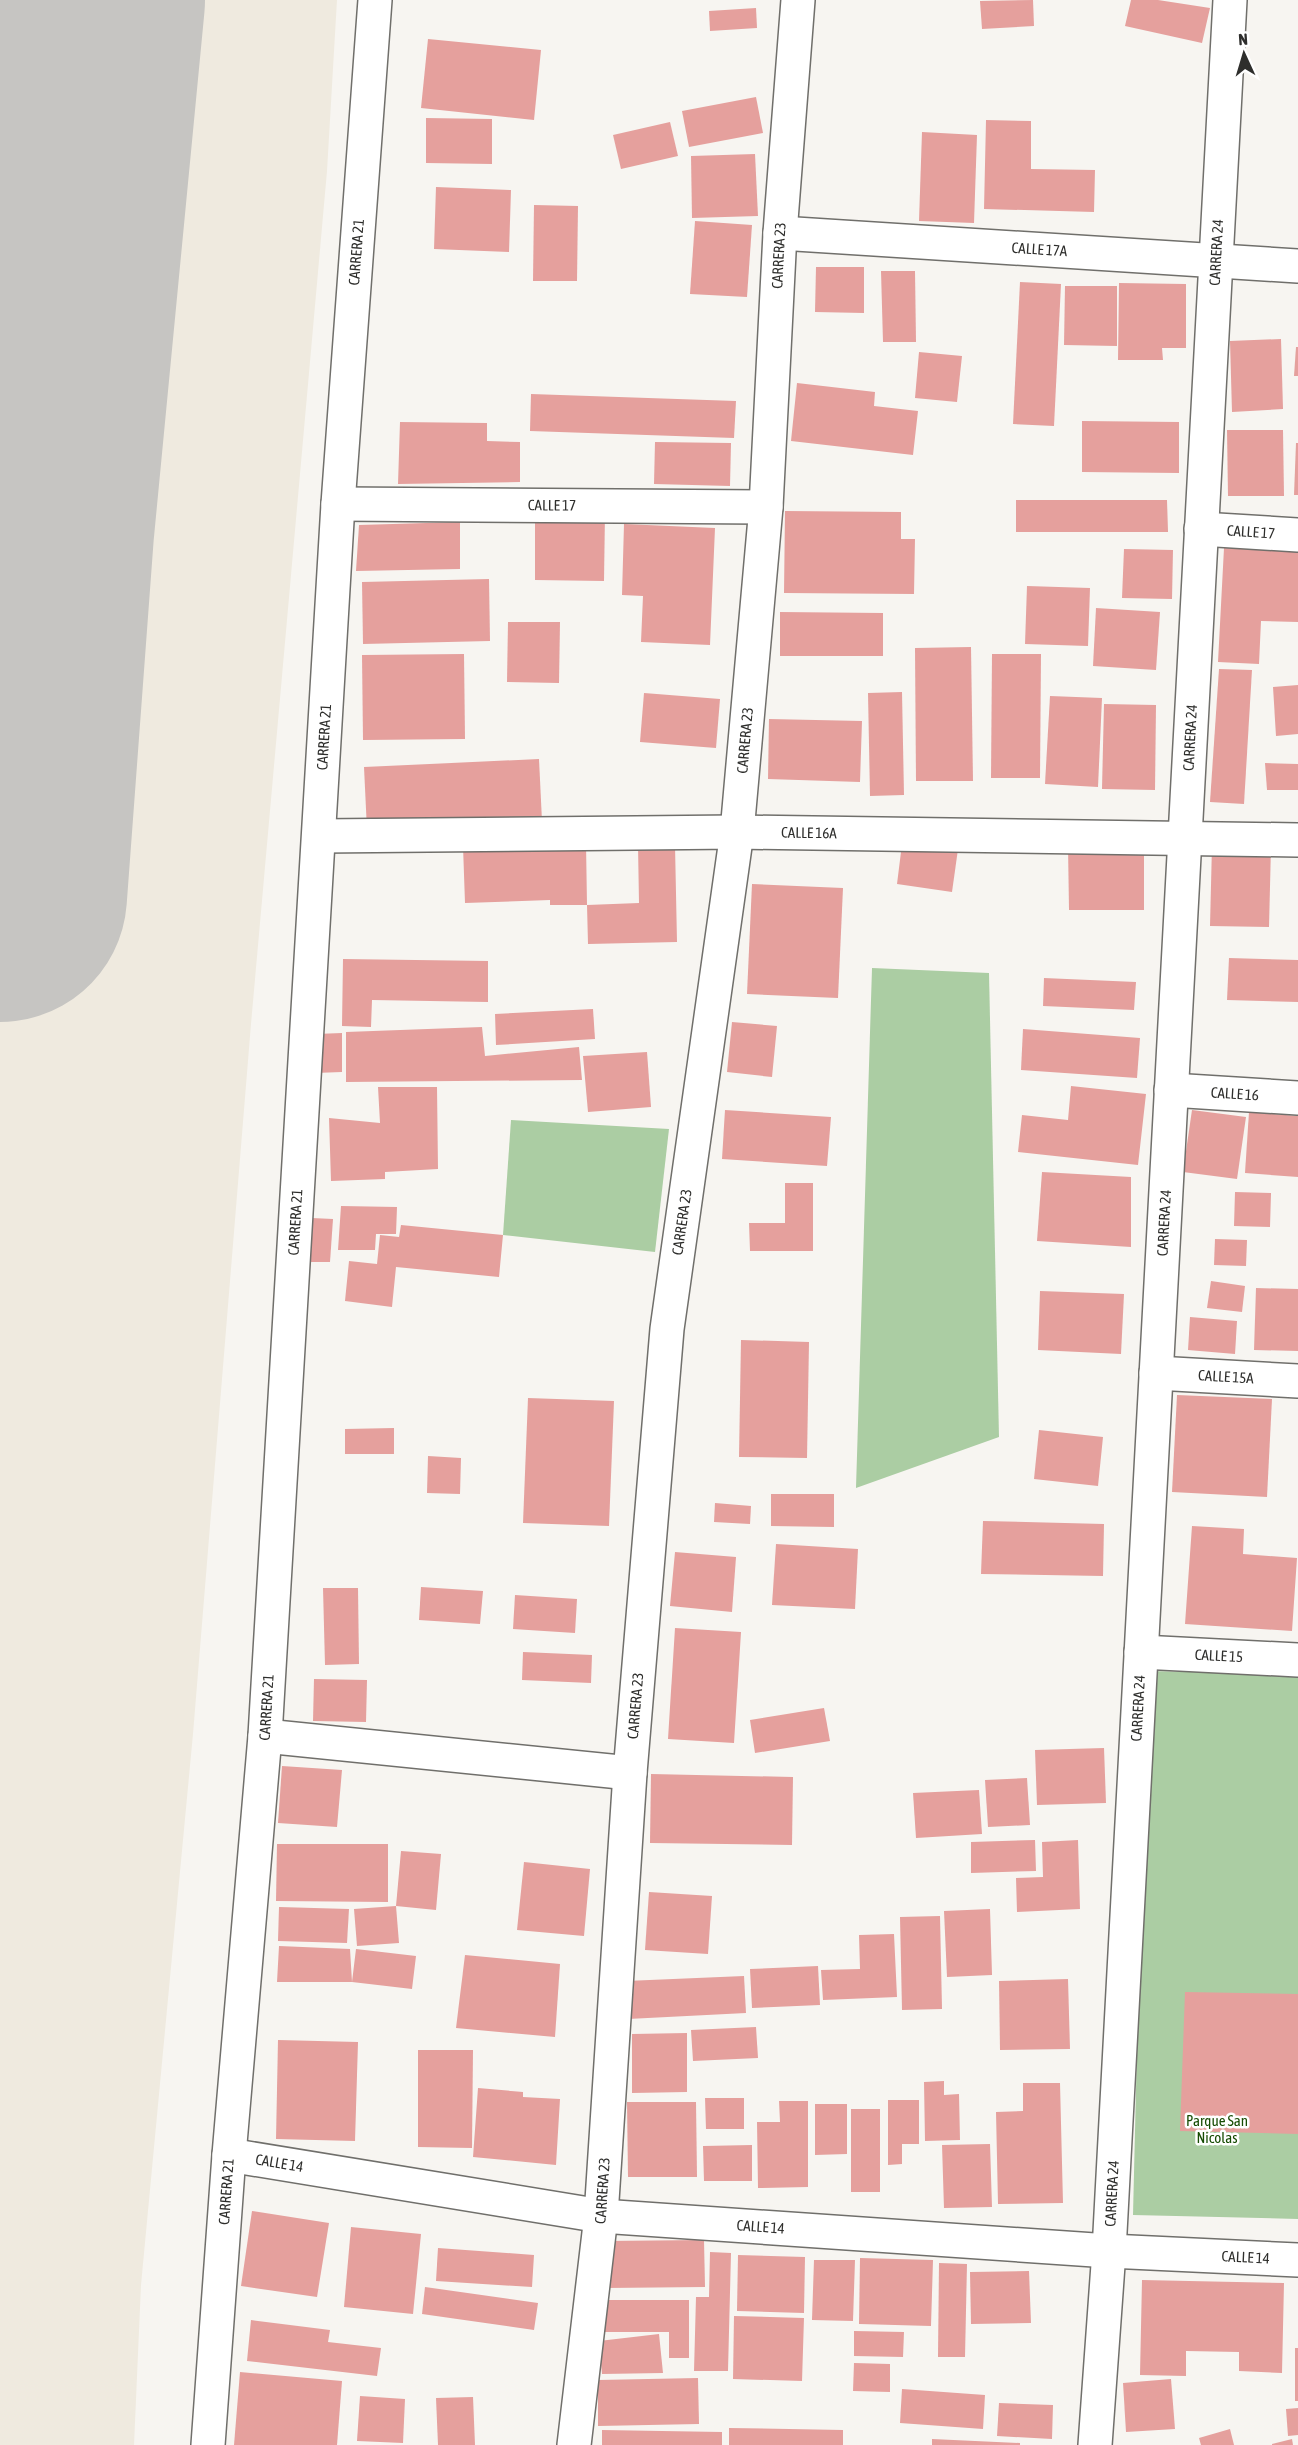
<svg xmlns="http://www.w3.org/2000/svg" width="1298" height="2445" viewBox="0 0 1298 2445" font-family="'Asap Condensed',sans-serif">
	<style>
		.built { fill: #efeadf }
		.green { fill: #abcda3 }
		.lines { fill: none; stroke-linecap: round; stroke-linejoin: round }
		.taxiway { stroke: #c6c5c2; stroke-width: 102 }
		.runway { stroke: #c6c5c2; stroke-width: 254 }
		.building { fill: #e5a09d }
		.minor-casing { stroke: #706f6b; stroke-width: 36 }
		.tertiary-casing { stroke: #706f6b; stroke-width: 36 }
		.minor { stroke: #fff; stroke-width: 33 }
		.tertiary { stroke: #fff; stroke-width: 33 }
		.labels { text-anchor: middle; stroke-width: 5; stroke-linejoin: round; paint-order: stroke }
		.street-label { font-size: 15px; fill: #2e2e2c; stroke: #fff }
		.park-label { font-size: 15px; fill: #164c03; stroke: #fff }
	</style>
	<rect width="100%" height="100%" fill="#f7f5f1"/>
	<polygon class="built" points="0,0 337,0 327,171 251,1024 193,1734 141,2285 134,2445 0,2445"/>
	<g class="green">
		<polygon points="872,968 989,973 999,1437 856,1488"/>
		<polygon points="511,1120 669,1129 655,1252 503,1235"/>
		<polygon points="1146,1671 1298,1674 1298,2219 1133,2215"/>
	</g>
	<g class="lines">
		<g class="taxiway">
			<polyline points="0,406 30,381 43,362"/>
			<path d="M0 449C31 474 25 494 27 531"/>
			<polyline points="0,720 16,690"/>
			<polyline points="0,826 5,838"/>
		</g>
		<polyline class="runway" points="0,895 27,531 78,0"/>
	</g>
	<g class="building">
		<polygon points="1033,0 1034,26 982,29 980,1"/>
		<polygon points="1131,0 1158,0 1210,8 1202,43 1125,26"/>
		<polygon points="756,8 757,28 710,31 709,11"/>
		<polygon points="428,39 541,50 534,120 421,108"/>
		<polygon points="756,97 763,133 689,147 682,111"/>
		<polygon points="426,118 492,119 492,164 426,163"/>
		<polygon points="986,120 1031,121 1031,169 1095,170 1094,212 984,209"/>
		<polygon points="670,122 678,156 621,169 613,135"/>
		<polygon points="922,132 977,135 974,223 919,221"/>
		<polygon points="755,154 758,216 692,218 691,156"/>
		<polygon points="436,187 511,190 509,252 434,249"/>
		<polygon points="534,205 578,206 577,281 533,281"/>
		<polygon points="695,221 752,225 747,297 690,294"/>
		<polygon points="816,267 864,267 864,313 815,312"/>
		<polygon points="881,271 915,271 916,342 883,342"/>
		<polygon points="1020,282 1061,284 1054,426 1013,424"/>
		<polygon points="1119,283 1186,284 1186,348 1162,348 1163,360 1118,360"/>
		<polygon points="1065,286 1117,286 1117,346 1064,345"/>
		<polygon points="1281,339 1283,409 1232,412 1230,341"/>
		<polygon points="1296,347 1298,347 1298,376 1294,376"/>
		<polygon points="919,352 962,356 957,402 915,398"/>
		<polygon points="797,383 875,392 874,406 918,411 913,455 791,441"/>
		<polygon points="531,394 736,401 734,438 530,431"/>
		<polygon points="1082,421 1179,422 1179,473 1082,472"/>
		<polygon points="400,422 487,423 487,441 520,442 520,482 398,484"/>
		<polygon points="1227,430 1283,430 1284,496 1228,496"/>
		<polygon points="655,442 731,443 730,486 654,484"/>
		<polygon points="1296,443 1298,443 1298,495 1294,495"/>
		<polygon points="1016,500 1167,500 1168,532 1016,532"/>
		<polygon points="785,511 901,512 901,539 915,539 914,594 784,593"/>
		<polygon points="535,512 605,512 604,581 535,580"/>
		<polygon points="460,522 460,569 356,571 359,525"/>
		<polygon points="624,524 715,528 710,645 641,642 643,596 622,595"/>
		<polygon points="1224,548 1298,551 1298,622 1261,621 1259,664 1218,662"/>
		<polygon points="1124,549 1173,550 1172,599 1122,598"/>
		<polygon points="489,579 490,641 363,644 362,582"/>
		<polygon points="1027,586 1090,588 1088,646 1025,644"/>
		<polygon points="1096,608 1160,612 1156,670 1093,666"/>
		<polygon points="780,612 883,613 883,656 780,656"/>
		<polygon points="508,622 560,622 559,683 507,682"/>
		<polygon points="971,647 973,781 916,781 915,648"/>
		<polygon points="464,654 465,739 363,740 362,655"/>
		<polygon points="992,654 1041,654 1040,778 991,778"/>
		<polygon points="1219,669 1252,670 1244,804 1210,802"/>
		<polygon points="1298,685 1298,734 1276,736 1273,687"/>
		<polygon points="902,692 904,795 870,796 868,693"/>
		<polygon points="644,693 720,699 716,748 640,742"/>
		<polygon points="1050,696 1102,698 1098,787 1045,784"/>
		<polygon points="1104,704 1156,705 1155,790 1102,789"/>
		<polygon points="769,719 862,721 860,782 768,779"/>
		<polygon points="539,759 542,821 367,830 364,767"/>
		<polygon points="1265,763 1298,764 1298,790 1267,790"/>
		<polygon points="903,836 959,842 952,892 897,884"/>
		<polygon points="586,843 587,905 550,905 550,900 465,903 463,846"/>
		<polygon points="638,845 675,845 677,942 588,944 587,905 639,903"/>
		<polygon points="1212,845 1271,846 1269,927 1210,926"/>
		<polygon points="1068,846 1144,846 1144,910 1069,910"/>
		<polygon points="752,884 843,888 838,998 747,994"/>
		<polygon points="1229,958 1298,960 1298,1002 1227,1000"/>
		<polygon points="343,959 488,961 488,1002 372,1000 371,1027 342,1026"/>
		<polygon points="1044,978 1136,982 1134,1010 1043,1006"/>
		<polygon points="593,1009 595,1039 496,1045 495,1014"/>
		<polygon points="732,1022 777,1026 772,1077 727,1072"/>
		<polygon points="482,1027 485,1056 579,1047 582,1080 346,1082 346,1032"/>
		<polygon points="1023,1029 1140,1038 1137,1078 1021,1070"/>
		<polygon points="342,1033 342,1072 315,1073 316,1034"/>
		<polygon points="647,1052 651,1107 588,1112 583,1056"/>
		<polygon points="1071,1086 1146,1094 1138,1165 1018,1152 1022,1115 1068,1120"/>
		<polygon points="378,1087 437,1087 438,1169 385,1172 385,1179 331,1181 329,1118 380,1123"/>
		<polygon points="725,1110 831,1117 827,1166 722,1159"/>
		<polygon points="1192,1110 1246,1117 1237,1179 1183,1172"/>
		<polygon points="1249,1112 1298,1116 1298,1177 1245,1173"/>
		<polygon points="1042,1172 1131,1177 1131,1247 1037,1241"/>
		<polygon points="785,1183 813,1183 813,1251 750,1251 749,1223 785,1223"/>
		<polygon points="1235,1192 1271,1193 1270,1227 1234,1226"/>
		<polygon points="341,1206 397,1207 396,1234 376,1234 375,1250 338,1250"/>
		<polygon points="312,1218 333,1219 330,1262 309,1262"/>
		<polygon points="401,1225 503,1235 499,1277 396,1267 392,1307 345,1301 349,1261 377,1264 380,1235 399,1237"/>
		<polygon points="1215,1239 1247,1240 1246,1266 1214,1265"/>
		<polygon points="1211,1281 1245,1286 1242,1312 1207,1308"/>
		<polygon points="1256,1288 1298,1289 1298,1351 1254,1350"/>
		<polygon points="1040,1291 1124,1294 1121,1354 1038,1350"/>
		<polygon points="1190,1317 1237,1321 1235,1354 1188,1350"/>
		<polygon points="741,1340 809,1342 807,1458 739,1457"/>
		<polygon points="1177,1395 1272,1399 1267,1497 1172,1492"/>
		<polygon points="528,1398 614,1401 609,1526 523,1523"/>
		<polygon points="394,1428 394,1454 345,1454 345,1429"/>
		<polygon points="1039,1430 1103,1437 1098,1486 1034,1479"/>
		<polygon points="428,1456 461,1458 460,1494 427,1493"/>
		<polygon points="771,1494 834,1494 834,1527 771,1526"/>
		<polygon points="715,1503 751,1506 750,1524 714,1522"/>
		<polygon points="983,1521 1104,1524 1103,1576 981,1574"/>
		<polygon points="1192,1526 1244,1529 1243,1554 1297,1558 1292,1631 1185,1624"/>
		<polygon points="776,1544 858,1549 855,1609 772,1605"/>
		<polygon points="675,1552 736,1557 732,1612 670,1606"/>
		<polygon points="421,1587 483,1591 480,1624 419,1620"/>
		<polygon points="323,1588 358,1588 359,1664 325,1665"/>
		<polygon points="515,1595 577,1599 575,1633 513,1629"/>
		<polygon points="675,1628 741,1632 734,1743 668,1739"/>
		<polygon points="523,1652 592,1655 591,1683 522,1680"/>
		<polygon points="314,1679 367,1680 366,1722 313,1721"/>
		<polygon points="824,1708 830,1741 755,1753 750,1720"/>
		<polygon points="1104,1748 1106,1803 1037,1805 1035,1750"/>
		<polygon points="282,1766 342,1770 337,1827 278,1823"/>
		<polygon points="651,1774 793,1777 792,1845 650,1843"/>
		<polygon points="1027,1778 1030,1825 988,1827 985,1780"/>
		<polygon points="979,1790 982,1834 916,1838 913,1793"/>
		<polygon points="1035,1840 1036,1871 971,1873 971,1842"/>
		<polygon points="1078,1840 1080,1909 1017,1912 1016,1878 1043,1877 1042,1842"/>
		<polygon points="277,1844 388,1844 388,1902 276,1901"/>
		<polygon points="401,1851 441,1854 436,1910 396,1906"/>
		<polygon points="524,1862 590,1869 584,1936 517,1930"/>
		<polygon points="649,1892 712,1896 708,1954 645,1950"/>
		<polygon points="396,1906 399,1943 357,1946 354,1909"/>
		<polygon points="279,1907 349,1909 347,1943 278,1941"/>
		<polygon points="990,1909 992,1975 947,1977 944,1911"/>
		<polygon points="940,1916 942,2009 902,2010 900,1917"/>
		<polygon points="894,1934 897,1997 823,2000 821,1970 860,1969 859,1935"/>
		<polygon points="279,1946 350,1949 352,1982 356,1949 416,1956 412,1989 352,1982 277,1982"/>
		<polygon points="465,1955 560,1964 555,2037 456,2028"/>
		<polygon points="818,1966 820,2005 752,2008 750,1969"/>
		<polygon points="744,1976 746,2013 628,2019 626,1981"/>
		<polygon points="1068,1979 1070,2049 1000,2050 999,1981"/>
		<polygon points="1185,1992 1298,1994 1298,2134 1180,2131"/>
		<polygon points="756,2027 758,2058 693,2061 691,2030"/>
		<polygon points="687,2033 687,2092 632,2093 632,2034"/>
		<polygon points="278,2040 358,2042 355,2141 276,2139"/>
		<polygon points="418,2050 473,2050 472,2148 418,2147"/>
		<polygon points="944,2081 944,2095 959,2094 960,2140 925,2141 924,2082"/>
		<polygon points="1023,2083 1060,2083 1063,2203 998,2204 996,2112 1023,2111"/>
		<polygon points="478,2088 523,2092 523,2097 560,2099 556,2165 473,2157"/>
		<polygon points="705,2098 744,2098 744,2129 706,2129"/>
		<polygon points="888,2100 919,2100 919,2144 902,2144 902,2164 888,2165"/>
		<polygon points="779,2101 808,2101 808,2187 758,2188 757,2122 780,2122"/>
		<polygon points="627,2102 696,2102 697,2177 628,2177"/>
		<polygon points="815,2104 847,2104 847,2154 815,2155"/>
		<rect x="851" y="2109" width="29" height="83"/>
		<polygon points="990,2144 992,2207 944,2208 942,2145"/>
		<polygon points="752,2145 752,2181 704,2181 703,2146"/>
		<polygon points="252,2211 329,2223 317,2297 241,2286"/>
		<polygon points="351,2227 421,2234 413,2314 344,2307"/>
		<polygon points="704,2240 705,2287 606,2288 605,2241"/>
		<polygon points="438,2248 534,2255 532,2287 436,2281"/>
		<polygon points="710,2252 731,2253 728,2371 694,2371 696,2297 709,2297"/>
		<polygon points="738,2255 805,2257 804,2313 737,2311"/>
		<polygon points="860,2258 933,2260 931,2326 859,2324"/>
		<polygon points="814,2260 855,2260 853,2321 812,2320"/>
		<polygon points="939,2263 967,2264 965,2357 938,2357"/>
		<polygon points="1029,2271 1031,2323 971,2324 970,2272"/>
		<polygon points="1142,2280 1284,2283 1282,2373 1239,2371 1239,2352 1186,2351 1186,2376 1140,2375"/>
		<polygon points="425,2287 538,2303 534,2330 422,2314"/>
		<polygon points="600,2300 689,2300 689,2358 669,2358 669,2332 601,2332"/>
		<polygon points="734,2316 804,2318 802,2381 733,2379"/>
		<polygon points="251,2320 330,2330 328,2342 381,2348 377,2376 247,2361"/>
		<polygon points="854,2331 904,2332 903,2357 854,2356"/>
		<polygon points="659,2334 663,2373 602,2374 599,2341"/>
		<rect x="1295" y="2348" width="3" height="53"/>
		<polygon points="854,2363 890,2364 890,2392 853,2391"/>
		<polygon points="240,2372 342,2381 337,2445 234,2445"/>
		<polygon points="698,2378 699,2424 598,2426 598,2380"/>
		<polygon points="1171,2379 1175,2429 1126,2432 1123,2383"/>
		<polygon points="902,2389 985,2395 983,2429 900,2423"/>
		<polygon points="360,2396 405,2399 403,2443 357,2441"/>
		<polygon points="473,2397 475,2445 438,2445 436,2398"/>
		<polygon points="999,2403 1053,2405 1052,2439 997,2436"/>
		<polygon points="1298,2408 1298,2435 1288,2436 1286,2409"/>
		<polygon points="729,2428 843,2430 843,2445 729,2445"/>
		<polygon points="1230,2429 1234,2445 1201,2445 1199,2438"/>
		<polygon points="602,2430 722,2432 722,2445 602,2445"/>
		<polygon points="932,2439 1020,2443 1020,2445 932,2445"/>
		<polygon points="1292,2439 1293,2445 1272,2445 1272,2444"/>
	</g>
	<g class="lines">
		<g class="minor-casing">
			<g id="minor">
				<path id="s1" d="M780 233 1298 266"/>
				<path id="s2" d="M338 504 766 507"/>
				<path id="s3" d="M1201 529 1298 535"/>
				<path id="s4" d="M320 836 737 832 1298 840"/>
				<path id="s5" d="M1171 1090 1298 1098"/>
				<path id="s6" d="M1156 1373 1298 1381"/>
				<path id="s7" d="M1141 1652 1298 1660"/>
				<polyline points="265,1736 630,1773"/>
				<path id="s8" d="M229 2155 601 2216 1109 2251 1298 2260"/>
				<path id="s9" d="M574 2445 601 2216 630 1773 667 1329 737 832 766 507 780 233 798 0"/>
				<path id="s10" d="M1095 2445 1109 2251 1230 0"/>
			</g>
		</g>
		<g class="tertiary-casing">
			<g id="tertiary">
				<path id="s11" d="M208 2445 229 2155 265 1736 338 504 375 0"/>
			</g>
		</g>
		<use href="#minor" class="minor"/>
		<use href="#tertiary" class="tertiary"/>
	</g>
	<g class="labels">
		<g class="street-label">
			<text dy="5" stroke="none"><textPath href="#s1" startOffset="260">CALLE 17A</textPath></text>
			<text dy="5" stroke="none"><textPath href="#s10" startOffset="2196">CARRERA 24</textPath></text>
			<text dy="5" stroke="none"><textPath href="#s11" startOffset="2198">CARRERA 21</textPath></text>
			<text dy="5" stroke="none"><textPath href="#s9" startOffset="2200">CARRERA 23</textPath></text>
			<text dy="5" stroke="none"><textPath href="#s2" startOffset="214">CALLE 17</textPath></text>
			<text dy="5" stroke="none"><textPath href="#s3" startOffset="50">CALLE 17</textPath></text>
			<text dy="5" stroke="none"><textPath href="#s10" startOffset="1710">CARRERA 24</textPath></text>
			<text dy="5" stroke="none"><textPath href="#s11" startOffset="1712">CARRERA 21</textPath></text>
			<text dy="5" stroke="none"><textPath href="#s9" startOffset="1714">CARRERA 23</textPath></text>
			<text dy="5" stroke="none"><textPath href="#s4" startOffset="489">CALLE 16A</textPath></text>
			<text dy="5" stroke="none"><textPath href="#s5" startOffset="64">CALLE 16</textPath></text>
			<text dy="5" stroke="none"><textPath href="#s9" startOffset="1228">CARRERA 23</textPath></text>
			<text dy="5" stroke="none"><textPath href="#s11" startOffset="1226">CARRERA 21</textPath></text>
			<text dy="5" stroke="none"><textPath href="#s10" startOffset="1224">CARRERA 24</textPath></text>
			<text dy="5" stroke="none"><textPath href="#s6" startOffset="70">CALLE 15A</textPath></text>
			<text dy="5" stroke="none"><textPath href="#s7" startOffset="78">CALLE 15</textPath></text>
			<text dy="5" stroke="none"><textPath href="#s9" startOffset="742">CARRERA 23</textPath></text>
			<text dy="5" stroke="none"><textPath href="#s11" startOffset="740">CARRERA 21</textPath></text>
			<text dy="5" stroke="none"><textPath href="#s10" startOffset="738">CARRERA 24</textPath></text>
			<text dy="5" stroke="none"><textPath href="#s8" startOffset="51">CALLE 14</textPath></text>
			<text dy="5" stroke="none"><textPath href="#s9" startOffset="256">CARRERA 23</textPath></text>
			<text dy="5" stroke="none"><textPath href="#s11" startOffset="254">CARRERA 21</textPath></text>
			<text dy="5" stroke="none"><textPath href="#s10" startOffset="252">CARRERA 24</textPath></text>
			<text dy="5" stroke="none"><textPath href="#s8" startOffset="537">CALLE 14</textPath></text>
			<text dy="5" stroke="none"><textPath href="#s8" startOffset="1023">CALLE 14</textPath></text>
		</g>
		<g class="park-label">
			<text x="1217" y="2126">Parque San<tspan x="1217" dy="17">Nicolas</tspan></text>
		</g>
	</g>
	<g transform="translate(1244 54) rotate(356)" stroke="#ffffff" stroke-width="4.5" paint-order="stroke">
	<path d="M0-4.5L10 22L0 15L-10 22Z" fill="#2e2e2c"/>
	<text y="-9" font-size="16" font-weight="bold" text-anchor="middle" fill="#2e2e2c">N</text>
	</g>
</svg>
